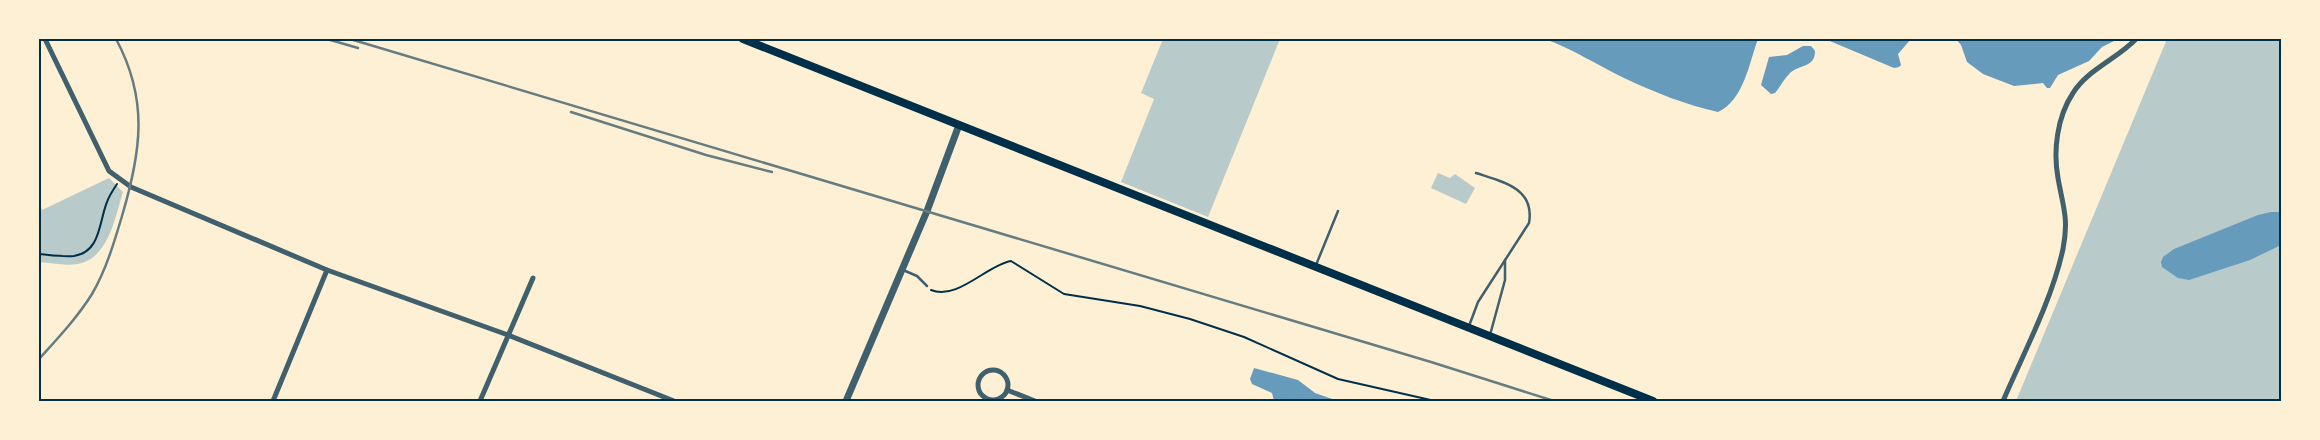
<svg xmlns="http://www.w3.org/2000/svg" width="2320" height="440" viewBox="0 0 2320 440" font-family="Barlow,sans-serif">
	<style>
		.green { fill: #b9caca }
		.water { fill: #669bbc }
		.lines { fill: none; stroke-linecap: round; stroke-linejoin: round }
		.path { stroke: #003049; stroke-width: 2 }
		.service { stroke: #3f606c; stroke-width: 2.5 }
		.minor { stroke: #3f606c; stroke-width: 5 }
		.tertiary { stroke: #3f606c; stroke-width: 7 }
		.secondary { stroke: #003049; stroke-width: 8 }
		.rail { stroke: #657d81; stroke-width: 2.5 }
		.neatline { fill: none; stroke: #003049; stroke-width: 2 }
	</style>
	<rect width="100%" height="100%" fill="#fdf0d5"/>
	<g class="green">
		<polygon points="1163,39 1280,39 1208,217 1121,182 1154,99 1141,93"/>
		<polygon points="2167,39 2281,39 2281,401 2016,401"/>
		<polygon points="1438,173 1450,178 1455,174 1475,188 1466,204 1431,188"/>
		<path d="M109 178 123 192C115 217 109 258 78 264 65 266 51 263 39 262V202L42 210Z"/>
	</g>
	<g class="water">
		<path d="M1545 39H1758C1749 63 1744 100 1718 112 1686 105 1654 92 1624 78 1597 65 1573 49 1545 39Z"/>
		<polygon points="1825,39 1911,39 1898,54 1901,65 1899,67 1894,68"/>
		<polygon points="1956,39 2118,39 2102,47 2089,61 2058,75 2050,88 2047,88 2043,83 2014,86 1983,74 1967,62 1961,45"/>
		<path d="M1803 46H1811L1815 51C1815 68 1800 64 1790 73 1784 79 1780 87 1775 93L1771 94 1761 85 1769 57 1787 55Z"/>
		<polygon points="2271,212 2281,212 2281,245 2250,260 2189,280 2178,278 2162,267 2161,262 2163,257 2174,249 2258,215"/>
		<polygon points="1254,368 1298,380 1315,393 1338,401 1274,401 1272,393 1252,384 1250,379"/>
	</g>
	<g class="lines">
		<g class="path">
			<path d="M39 254C50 255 63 257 74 256 101 252 99 221 107 202 109 196 113 190 117 184"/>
			<path d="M931 290C957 301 987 265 1011 261L1064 294 1140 306 1190 319 1244 337 1338 379 1435 401"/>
		</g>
		<g class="service">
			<polyline points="1316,265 1338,211"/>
			<polyline points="903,270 917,276 927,286"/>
			<path d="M1469 326 1478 302 1529 223C1535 188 1503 182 1476 173"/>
			<polyline points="1490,335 1505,280 1505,260"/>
		</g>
		<g class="minor">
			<polyline points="45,39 109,171 131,187 327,270 508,335 674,401"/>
			<circle cx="993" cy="385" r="15"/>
			<polyline points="1007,390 1035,401"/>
			<polyline points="273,401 327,270"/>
			<polyline points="480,401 533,278"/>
			<path d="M2003 401C2024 352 2052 300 2063 249 2069 218 2063 207 2058 178 2053 151 2057 117 2073 93 2087 70 2117 59 2136 39"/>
		</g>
		<polyline class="tertiary" points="846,401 927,211 959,125"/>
		<polyline class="secondary" points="743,39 1653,401"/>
		<g class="rail">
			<polyline points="327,39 358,48"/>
			<polyline points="350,39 1431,362 1554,401"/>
			<polyline points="571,112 706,155 772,172"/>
			<path d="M39 359C58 338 77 318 92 294 106 270 114 243 122 216 141 152 149 100 116 39"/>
		</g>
	</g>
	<rect width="2320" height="440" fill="none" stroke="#fdf0d5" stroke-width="80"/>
	<rect x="40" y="40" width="2240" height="360" class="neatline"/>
</svg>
